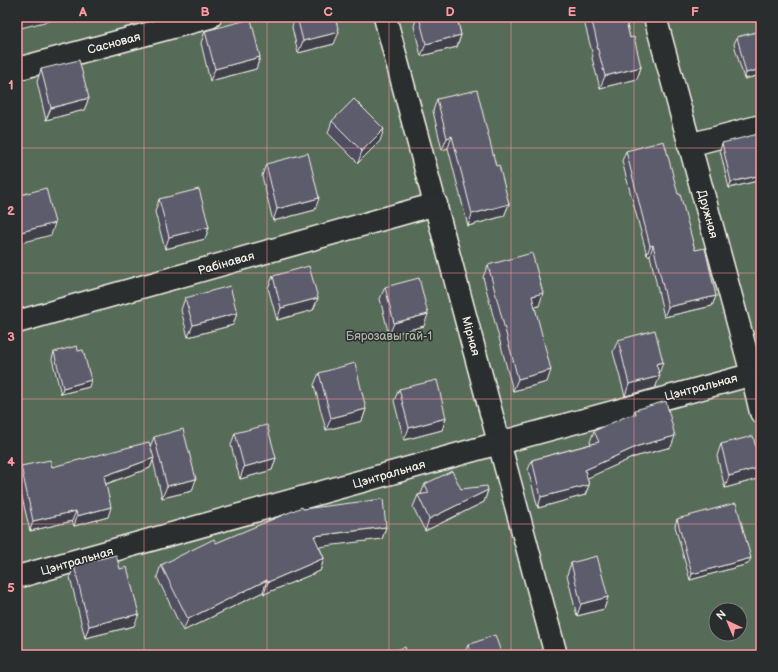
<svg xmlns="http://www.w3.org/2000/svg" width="778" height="672" viewBox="0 0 778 672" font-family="'Balsamiq Sans',sans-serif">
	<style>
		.green { fill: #566c58; stroke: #a5aea0; fill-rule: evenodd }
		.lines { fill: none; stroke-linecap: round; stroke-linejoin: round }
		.minor-casing { stroke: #f4f1e8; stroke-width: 25 }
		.minor { stroke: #2a2d2e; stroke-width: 22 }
		.wall { fill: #504e5e; stroke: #f4f1e8 }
		.shaded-wall { fill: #41404c; stroke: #f4f1e8 }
		.building { fill: #5d5b6d; stroke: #f4f1e8 }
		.grid { fill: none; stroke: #ff9aa2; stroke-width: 1; stroke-opacity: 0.55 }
		.labels { text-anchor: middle; stroke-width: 3; stroke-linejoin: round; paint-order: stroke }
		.street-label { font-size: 12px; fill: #f4f1e8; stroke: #2a2d2e }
		.park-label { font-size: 12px; fill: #adb5a7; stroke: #2a2d2e }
		.neatline { fill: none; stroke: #ff9aa2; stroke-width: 1.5 }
		.grid-label { font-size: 13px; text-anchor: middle; font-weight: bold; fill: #ff9aa2 }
	</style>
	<rect width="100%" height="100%" fill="#393b41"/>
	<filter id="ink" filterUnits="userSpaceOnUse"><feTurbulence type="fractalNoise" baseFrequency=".025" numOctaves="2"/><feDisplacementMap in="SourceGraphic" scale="8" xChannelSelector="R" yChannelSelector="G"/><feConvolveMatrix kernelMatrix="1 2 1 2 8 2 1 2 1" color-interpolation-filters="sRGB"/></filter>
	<g filter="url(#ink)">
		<path class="green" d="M17 17H761V655H17ZM716 610H740V634H716Z"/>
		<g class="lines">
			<g class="minor-casing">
				<g id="minor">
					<polyline points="385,17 556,655"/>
					<polyline points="655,17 752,374 761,412"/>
					<polyline points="17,69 210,17"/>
					<polyline points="689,145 761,126"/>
					<polyline points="17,322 436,204"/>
					<polyline points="17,577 499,443 761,372"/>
				</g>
			</g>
			<use href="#minor" class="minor"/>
		</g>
		<g class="wall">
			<polygon points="295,17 335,17 334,44 298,53 292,27"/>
			<polygon points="417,17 457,17 461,35 457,47 421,56 414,26"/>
			<polygon points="583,17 625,17 630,38 641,67 637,79 600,88 592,58 593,56"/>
			<polygon points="205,31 260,57 256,69 210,81 201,43"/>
			<polygon points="761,31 761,75 744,79 734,44 737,37"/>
			<polygon points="41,69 89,98 84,110 46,120 37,82"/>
			<polygon points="437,99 496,166 509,204 504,216 468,226 448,148 442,150 433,111"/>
			<polygon points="332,121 380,141 358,163 328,133"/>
			<polygon points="722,143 761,147 761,180 729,188 720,150"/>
			<polygon points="626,151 678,194 695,250 716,296 712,306 664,317 650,255 647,255 622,161"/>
			<polygon points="266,164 315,210 273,221 262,176"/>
			<polygon points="159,199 209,227 205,239 165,249 155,212"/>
			<polygon points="488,265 539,306 535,307 547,382 513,391 483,277"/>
			<polygon points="273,276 318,298 313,310 277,320 268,288"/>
			<polygon points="385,287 424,326 389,335 380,299"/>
			<polygon points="185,298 237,313 233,325 188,337 181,310"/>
			<polygon points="618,340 655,388 625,396 613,352"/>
			<polygon points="54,352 89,387 61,394 52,359"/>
			<polygon points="319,373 366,409 362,421 326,430 314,385"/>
			<polygon points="399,389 446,418 442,430 404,440 394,401"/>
			<polygon points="635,410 671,447 634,457 587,478 589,485 585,495 538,508 528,470 532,460 591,444 590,442 594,431 633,415"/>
			<polygon points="235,433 276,458 272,470 240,479 231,445"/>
			<polygon points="154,437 192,491 162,498 153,460 150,468 106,484 108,517 74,526 72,521 30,531 17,476 21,466 52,467 150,447"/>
			<polygon points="721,444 761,466 761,468 757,479 725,488 717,456"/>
			<polygon points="425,484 461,489 488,490 484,502 425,531 413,507 418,495 421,494"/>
			<polygon points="303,509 386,527 382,539 319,546 324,558 320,571 264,594 263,592 183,631 157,577 161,565"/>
			<polygon points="677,519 748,564 690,580 675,526"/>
			<polygon points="571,563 608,597 604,609 577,616 567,575"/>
			<polygon points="74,565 120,569 134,626 85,638 70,577"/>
			<polygon points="468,645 502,655 464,655"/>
		</g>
		<g class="shaded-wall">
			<polygon points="22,17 60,17 60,18 17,29 17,18"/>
			<polygon points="339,32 334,44 298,53 303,41"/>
			<polygon points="461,35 457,47 421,56 426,44"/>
			<polygon points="260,57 256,69 210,81 215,69"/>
			<polygon points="641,67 637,79 600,88 605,76"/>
			<polygon points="761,69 761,75 744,79 746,73"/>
			<polygon points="89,98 84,110 46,120 51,108"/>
			<polygon points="384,129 380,141 358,163 362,151"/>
			<polygon points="452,136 448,148 442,150 447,138"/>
			<polygon points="761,175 761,180 729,188 731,182"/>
			<polygon points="319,198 315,210 273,221 277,209"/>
			<polygon points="509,204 504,216 468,226 472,214"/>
			<polygon points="55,223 51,235 17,244 17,233"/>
			<polygon points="209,227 205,239 165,249 169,237"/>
			<polygon points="653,245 650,255 647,255 650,246"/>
			<polygon points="543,293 539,306 528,308 532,296"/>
			<polygon points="716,296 712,306 664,317 668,307"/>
			<polygon points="318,298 313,310 277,320 281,308"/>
			<polygon points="237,313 233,325 188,337 193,325"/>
			<polygon points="428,314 424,326 389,335 394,323"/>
			<polygon points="663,362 659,374 656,364"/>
			<polygon points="551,370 547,382 513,391 518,379"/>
			<polygon points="660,376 655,388 625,396 629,384"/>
			<polygon points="91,380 89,387 61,394 63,388"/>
			<polygon points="366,409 362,421 326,430 331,418"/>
			<polygon points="446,418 442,430 404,440 409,428"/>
			<polygon points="675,436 671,447 634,457 581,481 585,470 638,446"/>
			<polygon points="154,458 150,468 100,486 104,476"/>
			<polygon points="276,458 272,470 240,479 244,467"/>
			<polygon points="761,467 757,479 725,488 729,476"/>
			<polygon points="196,479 192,491 162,498 167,486"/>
			<polygon points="589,485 585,495 538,508 541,497"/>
			<polygon points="488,490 484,502 425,531 429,519"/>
			<polygon points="111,507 108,517 74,526 77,516"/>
			<polygon points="76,511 72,521 30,531 33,521"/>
			<polygon points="386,527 382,539 310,548 314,536"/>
			<polygon points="324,558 320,571 264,594 268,582"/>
			<polygon points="751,558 748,564 690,580 692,574"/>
			<polygon points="267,580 263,592 183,631 188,619"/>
			<polygon points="608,597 604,609 577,616 581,604"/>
			<polygon points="139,614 134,626 85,638 89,626"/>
		</g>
		<g class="building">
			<polygon points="297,17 335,17 339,32 303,41"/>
			<polygon points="419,17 457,17 461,35 426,44"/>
			<polygon points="591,17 625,17 630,38 634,37 641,67 605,76 597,46 598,46"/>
			<polygon points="251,19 260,57 215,69 205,31"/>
			<polygon points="761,31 761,69 746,73 737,37"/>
			<polygon points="79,60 89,98 51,108 41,69"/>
			<polygon points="477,90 496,166 499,165 509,204 472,214 452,136 447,138 437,99"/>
			<polygon points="354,99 384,129 362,151 332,121"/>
			<polygon points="758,134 761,147 761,175 731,182 722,143"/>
			<polygon points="664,141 678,194 680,194 695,250 705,248 716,296 668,307 653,245 650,246 626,151"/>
			<polygon points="308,153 319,198 277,209 266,164"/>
			<polygon points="46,188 55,223 17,233 17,196"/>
			<polygon points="199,189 209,227 169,237 159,199"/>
			<polygon points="532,253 543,293 532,296 551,370 518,379 488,265"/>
			<polygon points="309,266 318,298 281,308 273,276"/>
			<polygon points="419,278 428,314 394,323 385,287"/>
			<polygon points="230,286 237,313 193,325 185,298"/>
			<polygon points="655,330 663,362 656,364 660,376 629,384 618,340"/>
			<polygon points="77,346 78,351 83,350 91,380 63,388 54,352"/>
			<polygon points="355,363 366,409 331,418 319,373"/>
			<polygon points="437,380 446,418 409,428 399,389"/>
			<polygon points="666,401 675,436 638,446 585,470 589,485 541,497 532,460 599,442 594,431 627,416 636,414 635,410"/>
			<polygon points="267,425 276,458 244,467 235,433"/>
			<polygon points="183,429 196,479 167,486 154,437"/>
			<polygon points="753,436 761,467 729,476 721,444"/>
			<polygon points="149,442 154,458 104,476 111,507 77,516 76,511 33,521 21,466 50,460 52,467"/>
			<polygon points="452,471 461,489 487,486 488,490 429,519 418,495 429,493 425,484"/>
			<polygon points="383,499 386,527 314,536 324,558 268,582 267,580 188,619 161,565 214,539 216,543 302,507 303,509"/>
			<polygon points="736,503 751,558 692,574 677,519"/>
			<polygon points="116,555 120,569 127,567 139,614 89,626 74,565"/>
			<polygon points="597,556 608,597 581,604 571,563"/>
			<polygon points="495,635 502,655 471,655 468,645"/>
			<polygon points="405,647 408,655 383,655"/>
		</g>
	</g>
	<path class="grid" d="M144 17V655M267 17V655M389 17V655M511 17V655M634 17V655M17 148H761M17 273H761M17 399H761M17 524H761"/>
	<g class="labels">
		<g class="street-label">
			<text transform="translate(114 43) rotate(-15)" y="4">Сасновая</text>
			<text transform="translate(708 214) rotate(75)" y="4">Дружная</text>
			<text transform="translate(226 263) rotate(-16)" y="4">Рабінавая</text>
			<text transform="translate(471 336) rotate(75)" y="4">Мірная</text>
			<text transform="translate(701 387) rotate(-15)" y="4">Цэнтральная</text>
			<text transform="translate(389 474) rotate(-16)" y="4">Цэнтральная</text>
			<text transform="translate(77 561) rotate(-16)" y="4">Цэнтральная</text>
		</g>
		<g class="park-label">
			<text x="389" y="340">Бярозавы гай-1</text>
		</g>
	</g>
	<rect width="778" height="672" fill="none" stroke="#2a2d2e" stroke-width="44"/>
	<g transform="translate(728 622) rotate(316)"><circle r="19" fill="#2a2d2e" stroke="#7b7b78"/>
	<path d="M0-3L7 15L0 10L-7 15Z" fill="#ff9aa2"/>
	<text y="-6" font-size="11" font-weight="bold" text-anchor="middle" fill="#f4f1e8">N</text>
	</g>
	<rect x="22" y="22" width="734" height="628" class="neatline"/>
	<g class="grid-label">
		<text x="83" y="16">A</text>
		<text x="205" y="16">B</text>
		<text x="328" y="16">C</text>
		<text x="450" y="16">D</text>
		<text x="572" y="16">E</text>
		<text x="695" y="16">F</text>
		<text x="11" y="89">1</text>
		<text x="11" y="215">2</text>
		<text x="11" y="341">3</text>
		<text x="11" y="466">4</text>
		<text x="11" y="592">5</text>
	</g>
</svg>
